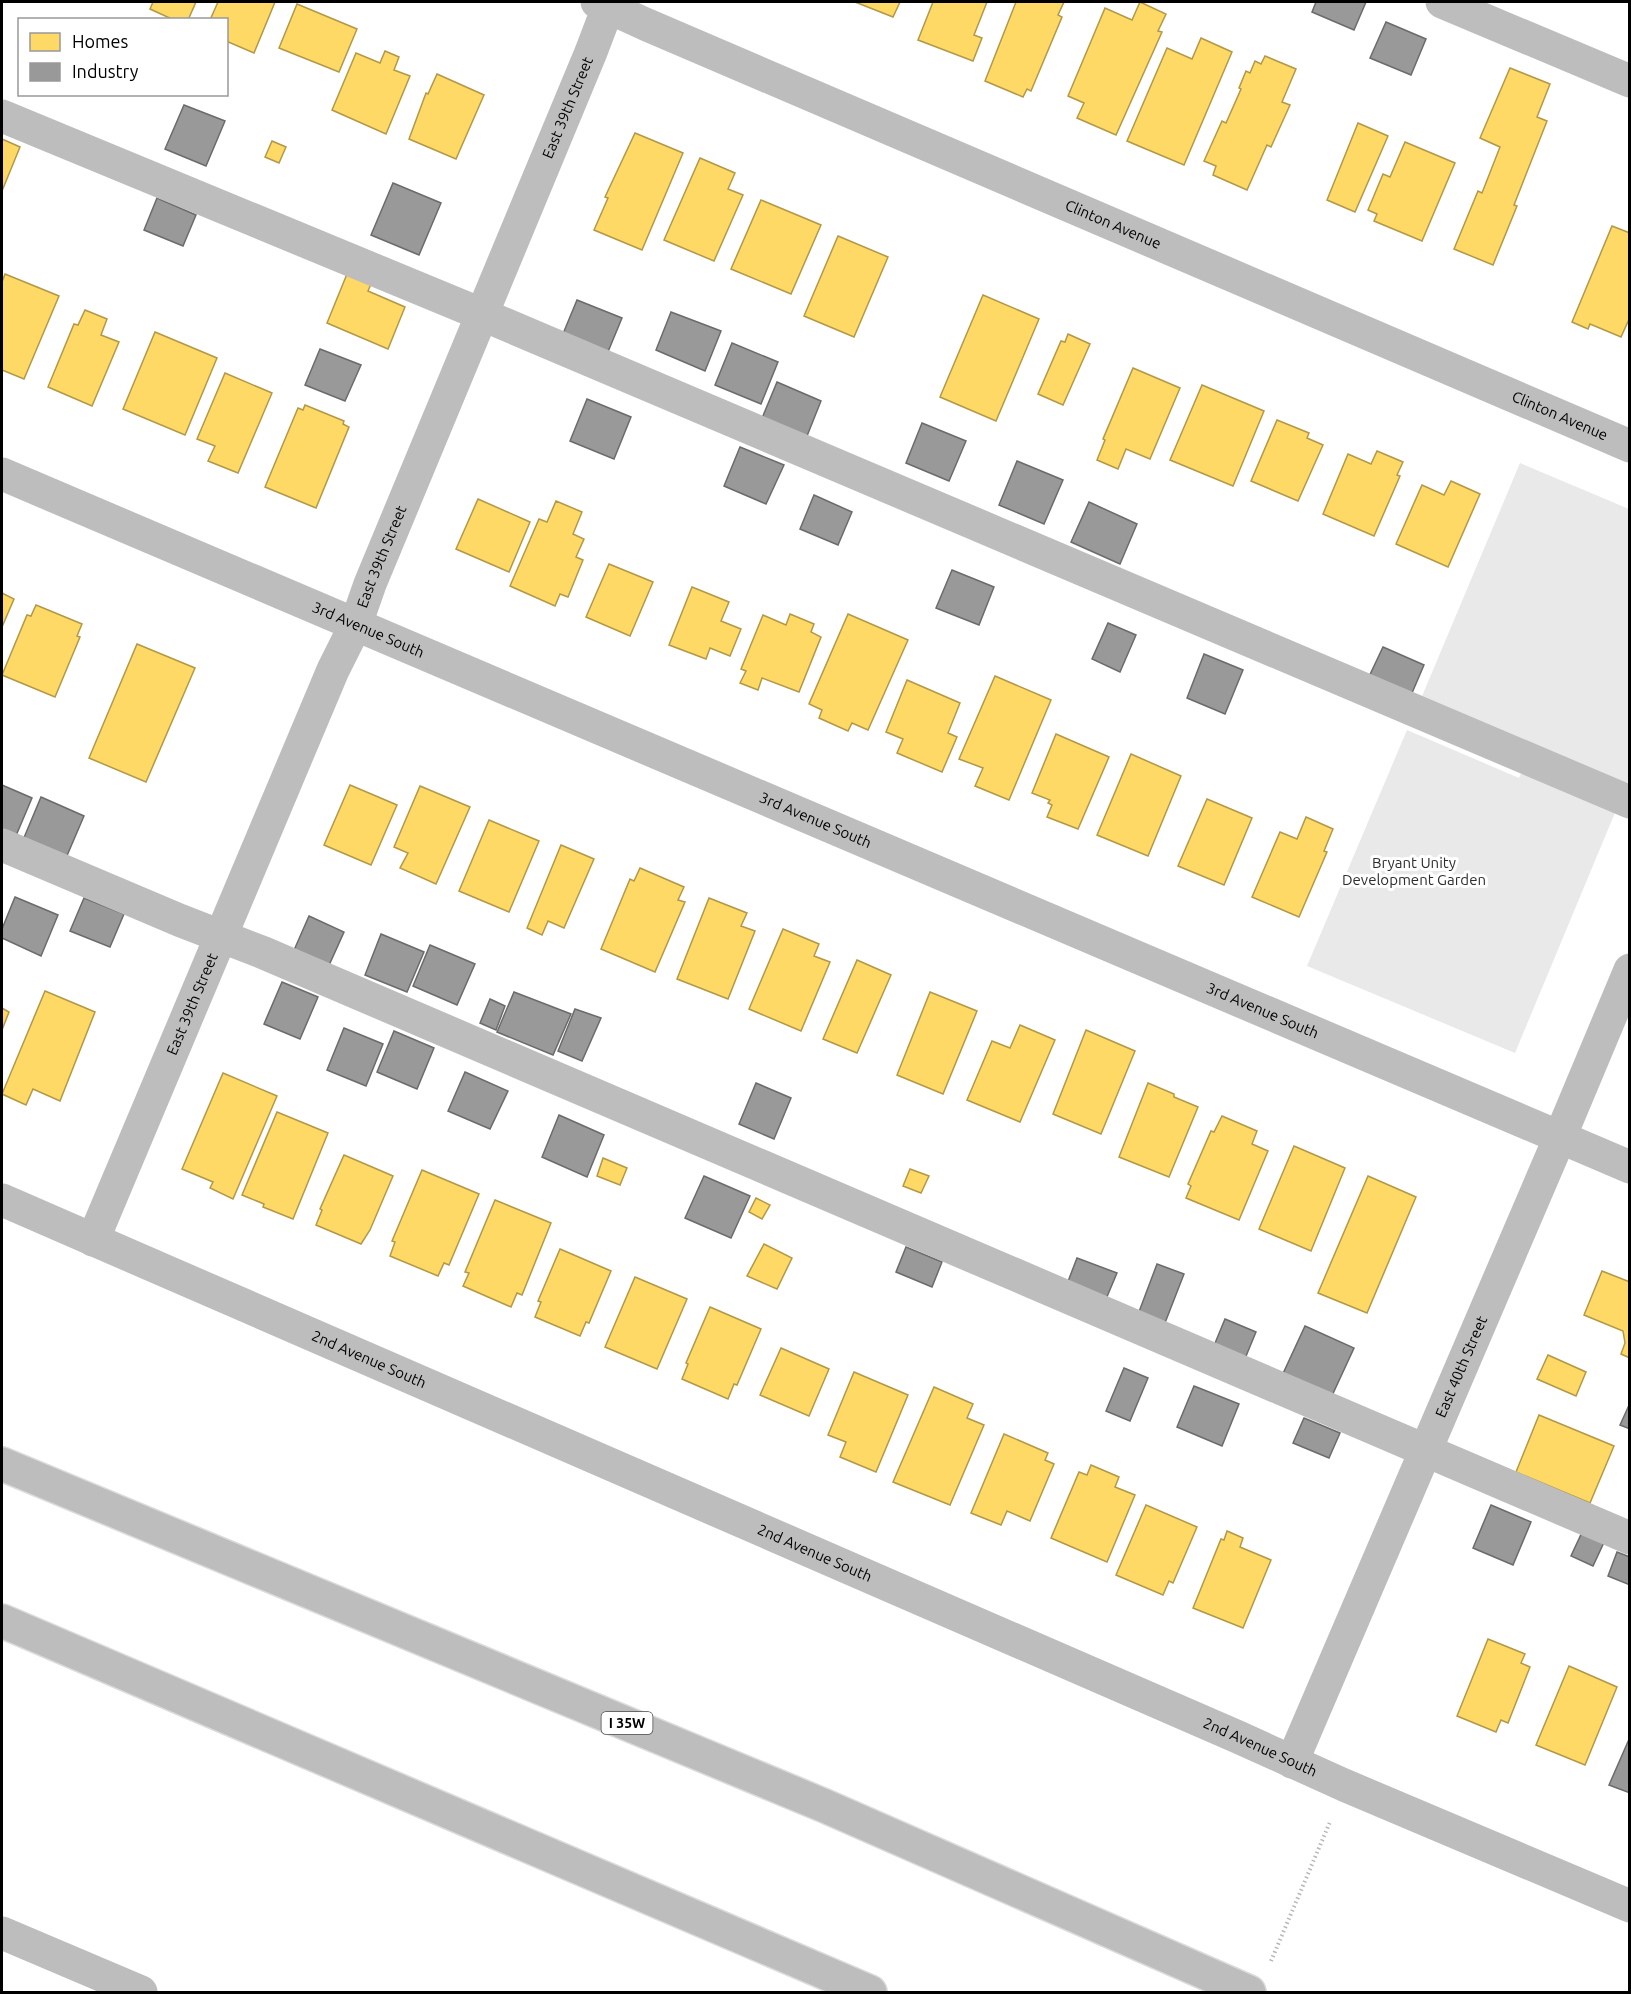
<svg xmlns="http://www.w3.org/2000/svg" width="1631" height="1994" viewBox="0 0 1631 1994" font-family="Ubuntu,sans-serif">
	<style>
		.green { fill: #e9e9e9 }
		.homes { fill: #ffd966; stroke: #b29847; stroke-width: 1.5 }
		.industry { fill: #999; stroke: #6b6b6b; stroke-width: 1.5 }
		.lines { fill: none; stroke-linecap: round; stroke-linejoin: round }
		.highway-casing { stroke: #dbdbdb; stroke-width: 36 }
		.path { stroke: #b8b8b8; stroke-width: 4; stroke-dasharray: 1.5 3; stroke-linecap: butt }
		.minor { stroke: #bdbdbd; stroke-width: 33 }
		.highway { stroke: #bdbdbd; stroke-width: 33 }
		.labels { text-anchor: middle; stroke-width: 6; stroke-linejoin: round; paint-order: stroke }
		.shield { fill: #fff; stroke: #4c4c4c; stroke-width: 1.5 }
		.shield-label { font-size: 14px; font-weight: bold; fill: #000 }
		.street-label { font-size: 15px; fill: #000; stroke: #fff }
		.park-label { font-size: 15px; fill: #2e2e2e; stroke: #fff }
	</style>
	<rect width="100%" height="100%" fill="#fff"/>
	<polygon class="green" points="1520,463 1629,509 1629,779 1515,1053 1307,966 1407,730 1519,778 1532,749 1420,701"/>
	<g class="homes">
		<polygon points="153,2 196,2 188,20 174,20 150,9"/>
		<polygon points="218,2 275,2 254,53 226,41 226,20 210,20"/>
		<polygon points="855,2 900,2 893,17"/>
		<polygon points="933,2 987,2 974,35 982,38 973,61 918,40"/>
		<polygon points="1016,2 1064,2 1058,15 1062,17 1031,91 1027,89 1023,97 985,81"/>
		<polygon points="1140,2 1166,14 1158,31 1162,32 1116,135 1077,118 1084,103 1068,96 1105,8 1132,20"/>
		<polygon points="297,4 357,29 339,72 279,48"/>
		<polygon points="1201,38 1232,52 1184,165 1127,141 1167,48 1192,59"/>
		<polygon points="385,51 399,57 394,70 410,76 386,134 332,110 356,53 380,63"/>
		<polygon points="1265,56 1296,69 1282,102 1290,105 1271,147 1267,145 1247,190 1213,175 1216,166 1204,161 1222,121 1226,123 1241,89 1239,88 1246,71 1250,73 1255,61 1261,64"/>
		<polygon points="1510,68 1550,84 1537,117 1547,121 1514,205 1517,206 1493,265 1454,249 1478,191 1482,193 1500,147 1480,138"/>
		<polygon points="437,74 484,95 456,159 409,139 426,93 428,94"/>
		<polygon points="1358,123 1388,136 1355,212 1327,200"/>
		<polygon points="635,133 683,153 642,250 594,230 608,198 605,197"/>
		<polygon points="2,139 20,147 2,191"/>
		<polygon points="272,141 286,147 279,163 265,157"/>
		<polygon points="1405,142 1455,163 1422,241 1374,221 1377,214 1368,210 1383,174 1390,177"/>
		<polygon points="700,158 735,173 728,189 743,195 714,261 664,240"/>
		<polygon points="761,200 821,225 791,294 731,269"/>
		<polygon points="1612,226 1630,233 1630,317 1621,337 1590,324 1588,329 1572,322"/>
		<polygon points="838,236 888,257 854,337 804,316"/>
		<polygon points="5,274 59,296 24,379 2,370 2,282"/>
		<polygon points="347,274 371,284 368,291 405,307 388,349 327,323"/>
		<polygon points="983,295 1039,319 996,421 940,397"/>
		<polygon points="85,310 107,319 101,335 119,342 92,406 48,387 74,324 78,325"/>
		<polygon points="155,332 217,358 185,435 123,409"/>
		<polygon points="1068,334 1090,344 1063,405 1038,394 1061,341 1065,342"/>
		<polygon points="1133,368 1180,388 1150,459 1126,449 1118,469 1097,460 1105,440 1103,439"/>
		<polygon points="225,373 272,393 238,473 208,461 215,446 197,439"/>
		<polygon points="1202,385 1264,411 1233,486 1170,460"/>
		<polygon points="305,405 344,421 343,424 349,427 316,508 265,487 298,408 303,410"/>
		<polygon points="1277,420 1309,433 1307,438 1323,445 1298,501 1251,481"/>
		<polygon points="1377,451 1403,462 1397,475 1400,476 1374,536 1323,514 1348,454 1371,464"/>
		<polygon points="1451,481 1480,494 1448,567 1396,544 1422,485 1444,495"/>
		<polygon points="478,499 530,522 509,572 456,549"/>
		<polygon points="556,501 582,512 573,534 584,539 576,557 583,560 568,597 560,594 555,606 510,586 539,519 547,522"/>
		<polygon points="609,564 653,582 630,636 586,617"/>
		<polygon points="692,587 729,602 721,621 741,629 730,656 710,648 706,659 669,645"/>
		<polygon points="2,593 14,599 2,627"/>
		<polygon points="36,605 82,624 77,636 80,637 55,697 2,675 27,615 31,616"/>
		<polygon points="790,614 814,624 811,632 821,637 799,692 762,678 758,690 740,683 746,671 741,669 763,615 786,625"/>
		<polygon points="848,614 908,640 868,730 852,723 848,731 819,718 822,710 809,704"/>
		<polygon points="137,644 195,668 146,782 89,758"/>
		<polygon points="995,676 1051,700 1009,800 975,786 983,768 959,759"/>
		<polygon points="907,680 960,703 948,733 957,737 942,772 897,753 903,739 886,732"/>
		<polygon points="1056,734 1109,757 1078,829 1047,817 1052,805 1048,803 1050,800 1032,793"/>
		<polygon points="1131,754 1181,776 1148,856 1097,835"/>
		<polygon points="350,785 397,805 371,865 324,845"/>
		<polygon points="420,786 470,807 436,884 400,868 408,853 394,847"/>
		<polygon points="1207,799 1252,818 1224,885 1178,866"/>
		<polygon points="1306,817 1333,829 1324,851 1327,852 1299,917 1252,897 1280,832 1297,839"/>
		<polygon points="489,820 539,841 509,912 459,891"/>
		<polygon points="561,845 594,859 564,928 548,921 542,935 527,928"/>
		<polygon points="640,868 684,887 678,900 685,902 655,972 601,949 630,879 634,881"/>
		<polygon points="709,898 747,913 741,926 755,931 728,999 677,979"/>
		<polygon points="783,929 819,944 814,956 830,962 801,1031 749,1009"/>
		<polygon points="857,960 891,975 857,1053 823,1039"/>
		<polygon points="45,991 95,1012 60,1101 33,1089 26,1105 2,1094"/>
		<polygon points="930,992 977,1011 943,1094 897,1075"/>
		<polygon points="2,1008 9,1012 2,1030"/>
		<polygon points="1020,1025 1055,1040 1020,1122 967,1100 992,1041 1010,1048"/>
		<polygon points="1086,1030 1135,1051 1101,1134 1053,1114"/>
		<polygon points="223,1073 277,1096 233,1199 210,1188 213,1182 182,1169"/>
		<polygon points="1148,1083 1174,1094 1174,1097 1198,1107 1169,1177 1119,1157"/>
		<polygon points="277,1112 328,1133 293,1219 263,1207 264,1204 242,1195"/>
		<polygon points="1222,1116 1257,1131 1252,1144 1268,1151 1239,1220 1186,1198 1191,1186 1188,1184 1211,1131 1214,1132"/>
		<polygon points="1294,1146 1345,1168 1311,1251 1259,1229"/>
		<polygon points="344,1155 393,1176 370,1230 361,1244 316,1225 322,1210 320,1209"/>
		<polygon points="603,1158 627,1168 620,1185 597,1176"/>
		<polygon points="910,1169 929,1176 921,1193 903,1186"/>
		<polygon points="422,1170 479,1194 449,1265 444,1263 438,1276 390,1256 395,1242 392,1241"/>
		<polygon points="1368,1176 1416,1197 1367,1313 1318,1293"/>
		<polygon points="756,1198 770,1205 762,1219 749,1212"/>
		<polygon points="495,1200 551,1223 522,1295 517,1293 511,1307 463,1286 469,1273 465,1272"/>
		<polygon points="764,1244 792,1258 777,1289 747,1276"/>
		<polygon points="560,1249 611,1271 589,1323 586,1322 580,1336 535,1317 541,1302 538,1301"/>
		<polygon points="1602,1271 1630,1282 1630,1358 1621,1354 1625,1343 1623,1331 1584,1315"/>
		<polygon points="635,1277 687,1299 657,1369 605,1347"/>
		<polygon points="710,1307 761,1329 737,1385 734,1384 728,1399 682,1379 688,1364 686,1363"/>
		<polygon points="781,1348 829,1369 809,1416 760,1395"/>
		<polygon points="1548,1355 1586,1372 1576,1396 1537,1379"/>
		<polygon points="854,1372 908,1395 876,1472 840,1457 846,1442 828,1435"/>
		<polygon points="934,1387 973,1404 967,1418 984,1425 950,1505 893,1482"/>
		<polygon points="1539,1415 1614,1446 1590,1503 1516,1472"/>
		<polygon points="1004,1434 1048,1453 1045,1460 1054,1464 1030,1521 1007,1511 1001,1525 971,1513"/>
		<polygon points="1091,1465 1119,1477 1115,1487 1135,1495 1107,1562 1051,1538 1079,1472 1087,1475"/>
		<polygon points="1146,1505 1197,1527 1173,1583 1169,1581 1163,1595 1116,1575"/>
		<polygon points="1227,1531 1243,1538 1240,1547 1271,1560 1243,1628 1193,1608 1221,1539 1224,1540"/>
		<polygon points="1488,1639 1525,1654 1521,1663 1530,1667 1508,1723 1501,1720 1496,1732 1457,1716"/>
		<polygon points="1569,1666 1617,1687 1585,1765 1536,1745"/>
	</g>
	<g class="industry">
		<polygon points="1316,2 1366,2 1354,30 1312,12"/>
		<polygon points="1386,22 1426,39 1411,75 1370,58"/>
		<polygon points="184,105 225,121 206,166 165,149"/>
		<polygon points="393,183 441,203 419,255 371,235"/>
		<polygon points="157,198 196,215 183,246 144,230"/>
		<polygon points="577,300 622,318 605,359 560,341"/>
		<polygon points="671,312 721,331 705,371 656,350"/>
		<polygon points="732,343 778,362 761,404 715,385"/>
		<polygon points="320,349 361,365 345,401 305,385"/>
		<polygon points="777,382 821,401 805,441 760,423"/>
		<polygon points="587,399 631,417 614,459 570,441"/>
		<polygon points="922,423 966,441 949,481 906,463"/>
		<polygon points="740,447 784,465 766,504 724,486"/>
		<polygon points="1017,461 1063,480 1044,524 999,505"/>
		<polygon points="814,495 852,512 838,545 800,529"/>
		<polygon points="1089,502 1137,524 1120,564 1071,542"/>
		<polygon points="952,570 994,587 979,625 936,608"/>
		<polygon points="1108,623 1136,635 1120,672 1092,659"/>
		<polygon points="1383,647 1424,665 1409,700 1367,681"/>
		<polygon points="1204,654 1243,670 1225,714 1187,698"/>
		<polygon points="2,785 32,798 15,838 2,833"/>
		<polygon points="41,797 84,816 66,858 23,840"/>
		<polygon points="15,897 58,915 41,956 2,938 2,929"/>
		<polygon points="84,898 124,914 110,947 70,931"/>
		<polygon points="309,916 344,932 326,972 291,957"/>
		<polygon points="381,934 424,952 407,992 365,975"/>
		<polygon points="430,945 475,964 457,1005 413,986"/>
		<polygon points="282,982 318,997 300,1039 264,1024"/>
		<polygon points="514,992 571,1014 553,1055 497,1032"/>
		<polygon points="490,999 505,1006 496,1030 480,1023"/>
		<polygon points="575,1009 601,1018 582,1061 558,1051"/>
		<polygon points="344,1028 383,1044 366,1086 327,1070"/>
		<polygon points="394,1031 434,1048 417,1089 377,1072"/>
		<polygon points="465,1072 508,1091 490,1129 448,1111"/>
		<polygon points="756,1083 791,1098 774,1139 739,1124"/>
		<polygon points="559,1115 604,1135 587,1177 542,1157"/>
		<polygon points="704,1176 750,1196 731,1238 685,1218"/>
		<polygon points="906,1247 942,1262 932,1287 896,1272"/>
		<polygon points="1077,1258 1117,1273 1106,1299 1067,1284"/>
		<polygon points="1157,1264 1184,1274 1163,1328 1137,1317"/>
		<polygon points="1225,1319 1256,1332 1244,1361 1213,1348"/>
		<polygon points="1305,1326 1354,1348 1330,1400 1281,1378"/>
		<polygon points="1124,1368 1148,1378 1130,1421 1106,1411"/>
		<polygon points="1194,1386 1239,1404 1222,1446 1177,1427"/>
		<polygon points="1630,1403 1630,1429 1620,1425"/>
		<polygon points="1304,1418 1340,1433 1329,1458 1293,1443"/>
		<polygon points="1491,1505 1531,1522 1513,1565 1473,1548"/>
		<polygon points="1584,1528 1606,1538 1593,1566 1571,1556"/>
		<polygon points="1617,1552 1630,1557 1630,1585 1608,1576"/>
		<polygon points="1630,1737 1630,1793 1609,1785"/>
	</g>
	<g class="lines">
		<g class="highway-casing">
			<g id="highway">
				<polyline points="2,1464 825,1806 1249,1992"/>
				<polyline points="2,1621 870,1992"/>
			</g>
		</g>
		<polyline class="path" points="1271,1961 1330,1822"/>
		<g class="minor">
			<path id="s1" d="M597 2 645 24 1630 446"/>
			<polyline points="1442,2 1630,81"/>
			<polyline points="2,116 481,314 1630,802"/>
			<path id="s2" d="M2 474 1630 1167"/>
			<polyline points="2,845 179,920 264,953 1630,1538"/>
			<path id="s3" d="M2 1200 1238 1737 1344 1785 1630 1906"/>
			<path id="s4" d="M93 1240 333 670 356 624 370 584 591 52 610 2"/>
			<path id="s5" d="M1292 1762 1560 1137 1630 970"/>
			<polyline points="2,1933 141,1992"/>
		</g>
		<use href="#highway" class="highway"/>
	</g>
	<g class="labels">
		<rect class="shield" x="601.5" y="1712" width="51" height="22" rx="4.5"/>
		<g class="shield-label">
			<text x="627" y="1728">I 35W</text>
		</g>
		<g class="street-label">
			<text dy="5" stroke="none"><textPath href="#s4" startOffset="1228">East 39th Street</textPath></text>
			<text dy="5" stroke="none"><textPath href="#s1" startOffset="562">Clinton Avenue</textPath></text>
			<text dy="5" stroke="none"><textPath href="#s1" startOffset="1048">Clinton Avenue</textPath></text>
			<text dy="5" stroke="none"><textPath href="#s4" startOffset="742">East 39th Street</textPath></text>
			<text dy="5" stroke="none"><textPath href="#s2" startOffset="398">3rd Avenue South</textPath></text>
			<text dy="5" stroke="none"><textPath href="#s2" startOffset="884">3rd Avenue South</textPath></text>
			<text dy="5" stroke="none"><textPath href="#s4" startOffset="256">East 39th Street</textPath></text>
			<text dy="5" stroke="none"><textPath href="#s2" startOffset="1370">3rd Avenue South</textPath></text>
			<text dy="5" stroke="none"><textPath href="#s3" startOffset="400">2nd Avenue South</textPath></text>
			<text dy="5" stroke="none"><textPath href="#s5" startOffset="430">East 40th Street</textPath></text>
			<text dy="5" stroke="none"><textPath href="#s3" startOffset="886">2nd Avenue South</textPath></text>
			<text dy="5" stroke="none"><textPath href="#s3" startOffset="1372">2nd Avenue South</textPath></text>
		</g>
		<g class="park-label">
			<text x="1414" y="868">Bryant Unity<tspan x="1414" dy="17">Development Garden</tspan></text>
		</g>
	</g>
	<rect width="1631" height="1994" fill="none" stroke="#000000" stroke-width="6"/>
	<rect x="18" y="18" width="210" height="78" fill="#ffffff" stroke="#999999" stroke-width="1.5"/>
	<rect x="30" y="33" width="30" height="18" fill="#ffd966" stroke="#999999" stroke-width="1.5"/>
	<text x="72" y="48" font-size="18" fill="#000000">Homes</text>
	<rect x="30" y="63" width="30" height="18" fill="#999999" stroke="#999999" stroke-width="1.5"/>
	<text x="72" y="78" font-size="18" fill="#000000">Industry</text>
</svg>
